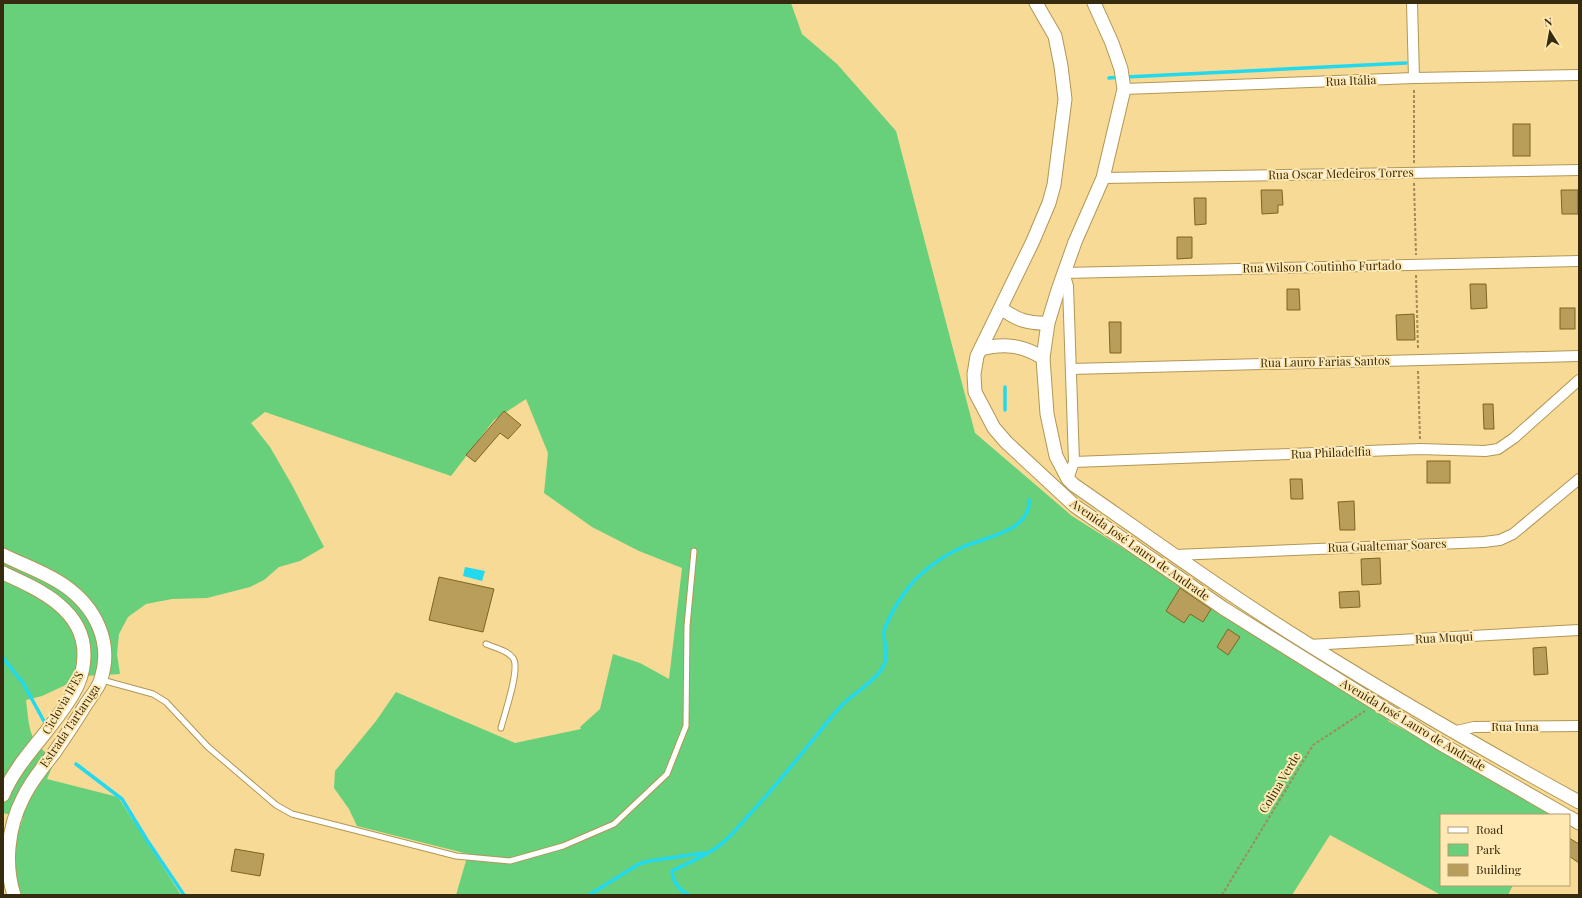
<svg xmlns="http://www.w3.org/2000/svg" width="1582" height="898" viewBox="0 0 1582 898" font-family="'Playfair Display',serif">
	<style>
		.green { fill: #68cf7a }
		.water { fill: #22d9ee }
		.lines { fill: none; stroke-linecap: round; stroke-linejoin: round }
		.stream { stroke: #22d9ee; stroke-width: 3.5 }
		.building { fill: #b99d5a; stroke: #7f651e }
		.service-casing { stroke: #b29754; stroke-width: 7 }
		.minor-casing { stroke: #b29754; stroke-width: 12 }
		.tertiary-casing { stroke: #b29754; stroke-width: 15 }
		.path { stroke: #a08b58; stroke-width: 2; stroke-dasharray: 3 2; stroke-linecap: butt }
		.service { stroke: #fff; stroke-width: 5 }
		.minor { stroke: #fff; stroke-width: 10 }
		.tertiary { stroke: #fff; stroke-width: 13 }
		.labels { text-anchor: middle; stroke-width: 4; stroke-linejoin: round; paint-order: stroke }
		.street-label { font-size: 12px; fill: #362b0e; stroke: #ffe8b2 }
	</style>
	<rect width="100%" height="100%" fill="#f7da95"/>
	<path class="green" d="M3 3H791L802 34 837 64 896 131 975 433 1072 516 1390 717 1388 721 1554 811 1552 815H1441V885H1513L1508 895H1441L1330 835 1292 895H456L468 854 357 826 349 809 334 788 335 771 376 721 396 692 515 743 581 729 580 727 600 709 613 654 640 663 669 679 682 568 639 551 592 527 544 493 548 453 526 399 494 420 451 476 265 412 251 423 270 447 292 485 324 547 300 561 279 567 264 580 250 587 207 598 172 599 146 604 128 617 119 634 117 654 120 674 85 676 42 696 26 700C30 732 28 740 55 760L47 779 118 797 181 895H20L14 870V844L23 818 3 813Z"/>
	<polygon class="water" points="465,567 485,571 482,581 463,576"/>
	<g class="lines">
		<g class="stream">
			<polyline points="1126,77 1406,63"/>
			<polyline points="1109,78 1119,77"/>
			<polyline points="1005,387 1005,410"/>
			<polyline points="3,658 23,683 45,723"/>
			<polyline points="76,764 122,799 147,840 184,895"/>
			<polyline points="589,895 639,864 649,861 704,853"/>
			<path d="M689 895C679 890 673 883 672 871 688 863 706 856 720 845 731 837 740 825 749 815 782 780 810 742 841 706 853 693 871 685 881 670 890 658 884 646 884 633 884 625 898 602 903 595 917 574 940 557 963 547 986 537 1031 531 1029 500"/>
		</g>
	</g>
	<g class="building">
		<rect x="1513" y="124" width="17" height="32"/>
		<polygon points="1261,190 1282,190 1283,205 1278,205 1278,213 1262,214"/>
		<polygon points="1561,190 1578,190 1578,214 1562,214"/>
		<polygon points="1194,198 1206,198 1206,224 1195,225"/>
		<polygon points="1177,237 1192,237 1192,258 1177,259"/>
		<polygon points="1470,284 1486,284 1487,308 1471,309"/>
		<polygon points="1287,289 1299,289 1300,310 1287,310"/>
		<rect x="1560" y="308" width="15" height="21"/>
		<polygon points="1414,314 1415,340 1397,340 1396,315"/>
		<polygon points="1109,322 1121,322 1121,353 1110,353"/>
		<polygon points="1483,404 1493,404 1494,429 1484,429"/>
		<polygon points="504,411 521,425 508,439 500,433 475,462 466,455"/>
		<rect x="1427" y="461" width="23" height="22"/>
		<polygon points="1290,479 1302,479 1303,499 1291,499"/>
		<polygon points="1354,501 1355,530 1340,530 1338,502"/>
		<polygon points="1380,558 1381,584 1362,585 1361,559"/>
		<polygon points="439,577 494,589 483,632 429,620"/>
		<polygon points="1180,588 1211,609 1203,622 1190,614 1184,623 1166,611"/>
		<polygon points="1359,591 1360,607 1340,608 1339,592"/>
		<polygon points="1228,629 1240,637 1228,655 1217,647"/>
		<polygon points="1546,647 1548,674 1534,675 1533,648"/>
		<polygon points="1569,838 1579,844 1579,863 1569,856"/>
		<polygon points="235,849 264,854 260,876 231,871"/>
	</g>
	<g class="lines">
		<g class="service-casing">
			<g id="service">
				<path d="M486 644C495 648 507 650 513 658 521 668 504 715 501 728"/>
				<polyline points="102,680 153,694 166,702 208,747 276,805 292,814 456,856 510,861 563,846 614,824 667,774 686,726 687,626 694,551"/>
			</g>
		</g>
		<g class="minor-casing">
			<g id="minor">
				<polyline points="1412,3 1414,78"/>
				<polyline points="1124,89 1414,78 1579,75"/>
				<polyline points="1103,178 1579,170"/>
				<polyline points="1071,369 1579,356"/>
				<polyline points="1074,462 1068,286 1064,273 1579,261"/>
				<polyline points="1068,479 1074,462 1420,449 1485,451 1498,449 1514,438 1579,380"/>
				<polyline points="1175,555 1484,542 1500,540 1513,534 1579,479"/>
				<polyline points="1309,645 1579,630"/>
				<polyline points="1452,732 1474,727 1579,726"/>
			</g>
		</g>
		<g class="tertiary-casing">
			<g id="tertiary">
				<polyline points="1036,3 1055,36 1061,66 1065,99 1054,185 1049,203 1033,241 977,356 974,374 975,392 994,428 1006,442 1075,506 1223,608 1438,742 1565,815"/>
				<path d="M1094 3 1112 43 1121 69 1124 89 1103 178 1075 242 1058 290 1048 323 1043 358 1047 414 1056 456 1068 479 1074 485C1152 539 1230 596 1311 646 1399 701 1488 752 1579 802"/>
				<path d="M1001 308C1016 320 1029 324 1048 323"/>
				<path d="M981 349C1004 343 1022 345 1043 358"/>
				<path d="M3 555C23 565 47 573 65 586 95 607 113 642 101 679 99 687 91 697 86 704 76 721 65 737 54 753 43 767 31 781 23 798 8 827 4 864 14 895"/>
				<path d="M3 573C38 589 84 609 84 654 84 664 82 675 78 684 71 701 57 717 46 732 30 752 13 771 3 795"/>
				<polyline points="1569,817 1579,823"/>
			</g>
		</g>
		<g class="path">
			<polyline points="1414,163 1414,89"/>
			<polyline points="1414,183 1416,255"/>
			<polyline points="1416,275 1418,349"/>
			<polyline points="1418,371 1420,439"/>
			<polyline points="1222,895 1313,745 1365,711"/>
		</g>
		<use href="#service" class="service"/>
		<use href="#minor" class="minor"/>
		<use href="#tertiary" class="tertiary"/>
	</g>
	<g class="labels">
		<g class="street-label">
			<text transform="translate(1351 81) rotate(-2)" y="4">Rua Itália</text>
			<text transform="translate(1341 174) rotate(-1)" y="4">Rua Oscar Medeiros Torres</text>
			<text transform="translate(1322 267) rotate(-1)" y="4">Rua Wilson Coutinho Furtado</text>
			<text transform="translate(1325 362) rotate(-1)" y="4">Rua Lauro Farias Santos</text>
			<text transform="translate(1331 453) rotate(-2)" y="4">Rua Philadelfia</text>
			<text transform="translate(1387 546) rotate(-2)" y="4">Rua Gualtemar Soares</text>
			<text transform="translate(1140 550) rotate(35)" y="4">Avenida José Lauro de Andrade</text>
			<text transform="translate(1444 638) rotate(-3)" y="4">Rua Muqui</text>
			<text transform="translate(63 703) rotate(-60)" y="4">Ciclovia IFES</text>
			<text transform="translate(1413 725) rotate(31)" y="4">Avenida José Lauro de Andrade</text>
			<text transform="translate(70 726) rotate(-56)" y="4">Estrada Tartaruga</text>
			<text x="1515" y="731">Rua Iuna</text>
			<text transform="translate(1280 783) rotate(-59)" y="4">Colina Verde</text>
		</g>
	</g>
	<rect width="1582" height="898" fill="none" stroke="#362b0e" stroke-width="8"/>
	<rect x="1440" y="814" width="130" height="72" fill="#ffe8b2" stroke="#af9c70"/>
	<rect x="1448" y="827" width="20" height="6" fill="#ffffff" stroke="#af9c70"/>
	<text x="1476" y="834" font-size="12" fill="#362b0e">Road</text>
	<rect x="1448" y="844" width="20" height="12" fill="#68cf7a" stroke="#af9c70"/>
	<text x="1476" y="854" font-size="12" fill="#362b0e">Park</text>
	<rect x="1448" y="864" width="20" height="12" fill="#b99d5a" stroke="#af9c70"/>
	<text x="1476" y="874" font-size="12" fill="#362b0e">Building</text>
	<g transform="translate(1550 32) rotate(349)" stroke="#ffe8b2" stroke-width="3" paint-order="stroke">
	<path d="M0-3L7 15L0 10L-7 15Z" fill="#362b0e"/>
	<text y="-6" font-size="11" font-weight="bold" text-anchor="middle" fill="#362b0e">N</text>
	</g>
</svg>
